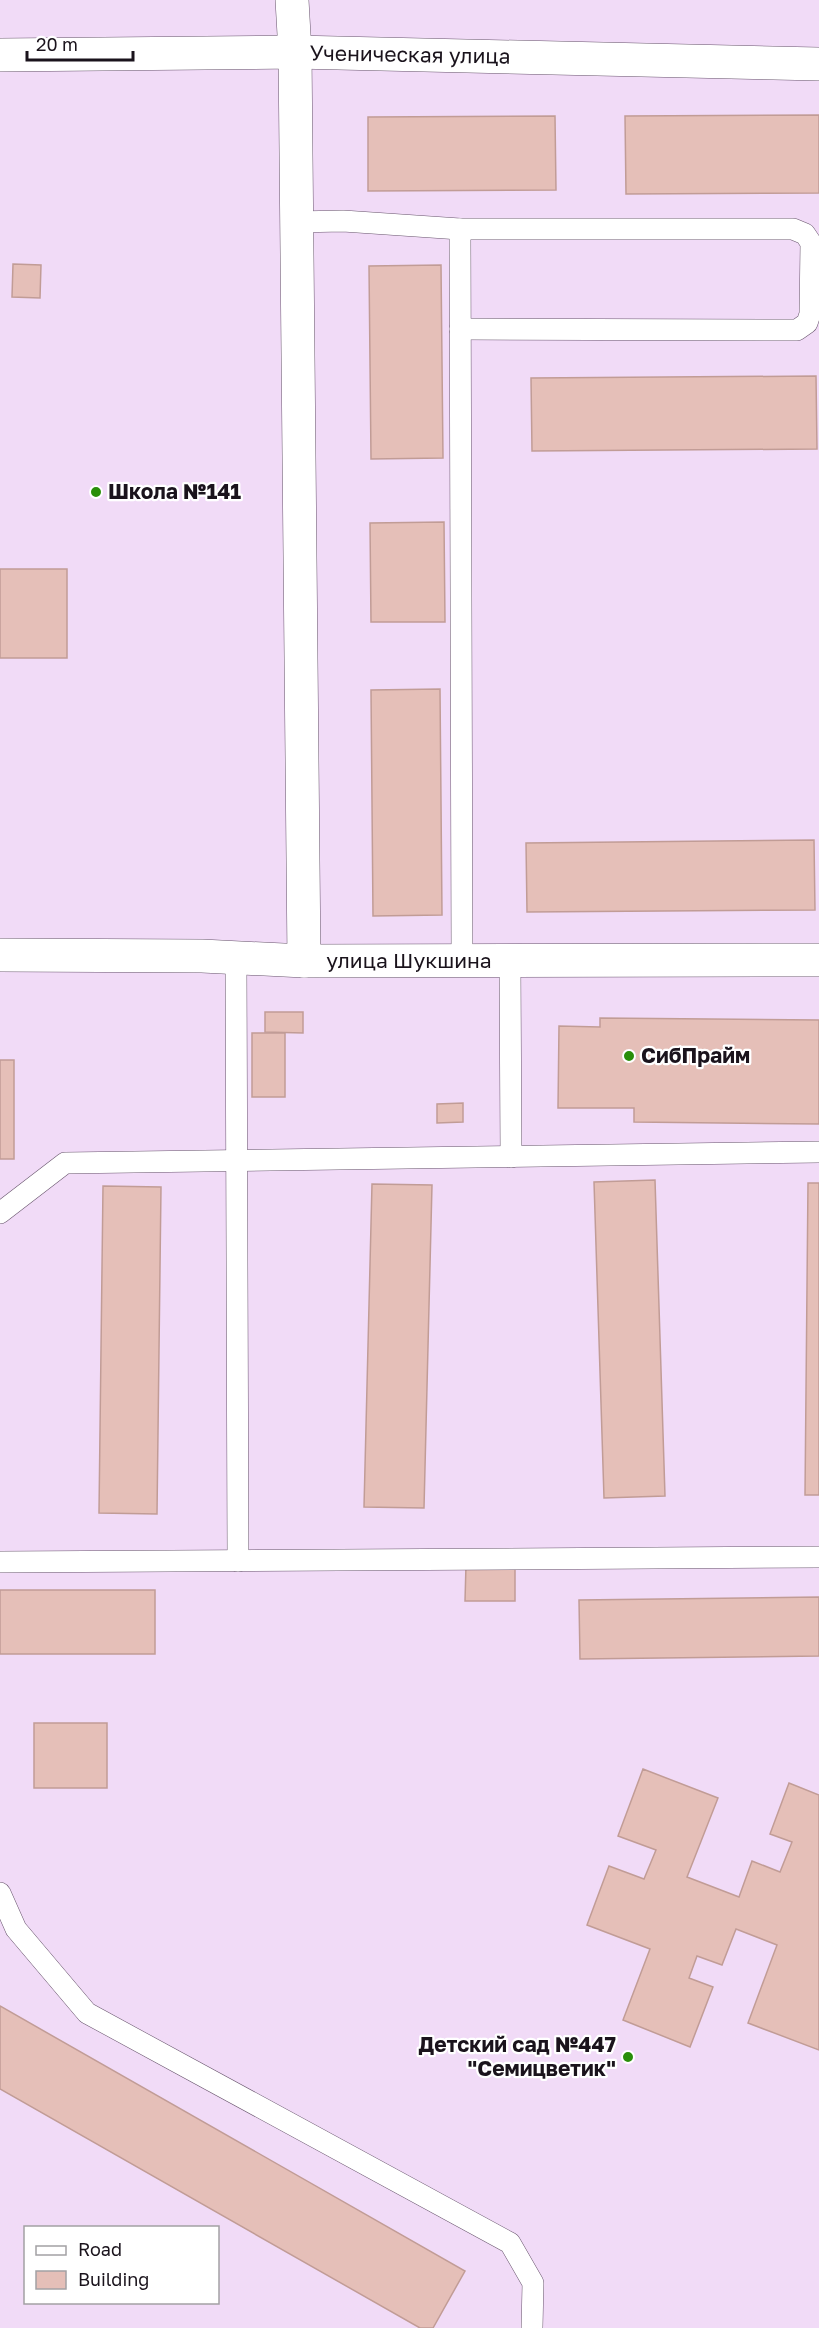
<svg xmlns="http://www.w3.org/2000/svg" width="819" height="2328" viewBox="0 0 819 2328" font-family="'Golos Text',sans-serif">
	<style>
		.building { fill: #e5bfb8; stroke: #c19c96; stroke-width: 1.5 }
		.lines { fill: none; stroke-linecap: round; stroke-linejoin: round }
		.service-casing { stroke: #68556d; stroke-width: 22 }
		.minor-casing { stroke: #68556d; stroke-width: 34 }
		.service { stroke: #fff; stroke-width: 21 }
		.minor { stroke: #fff; stroke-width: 33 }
		.poi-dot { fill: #298e09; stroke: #fff; stroke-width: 2 }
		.labels { text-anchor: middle; stroke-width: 4.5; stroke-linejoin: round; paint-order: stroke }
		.street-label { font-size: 21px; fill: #1a131c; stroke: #fff }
		.poi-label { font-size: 21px; font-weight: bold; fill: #1a131c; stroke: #fff; text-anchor: start }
	</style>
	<rect width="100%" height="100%" fill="#f1dbf7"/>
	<g class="building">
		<polygon points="819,115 819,193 626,194 625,116"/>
		<polygon points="555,116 556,190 368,191 368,117"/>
		<polygon points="13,264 41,265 40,298 12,297"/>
		<polygon points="441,265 443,458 371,459 369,266"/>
		<polygon points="816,376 817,449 532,451 531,378"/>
		<polygon points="444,522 445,622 371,622 370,523"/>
		<rect x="0" y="569" width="67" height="89"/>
		<polygon points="440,689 442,915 373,916 371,690"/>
		<polygon points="814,840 815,910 527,912 526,843"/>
		<polygon points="265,1012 303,1012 303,1033 265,1032"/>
		<polygon points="600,1018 819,1020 819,1124 634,1122 634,1108 558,1108 559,1026 600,1027"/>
		<rect x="252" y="1033" width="33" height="64"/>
		<rect x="0" y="1060" width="14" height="99"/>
		<polygon points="463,1103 463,1122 437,1123 437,1104"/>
		<polygon points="655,1180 665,1496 604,1498 594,1182"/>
		<polygon points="808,1183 819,1183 819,1495 805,1495"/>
		<polygon points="372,1184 432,1185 424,1508 364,1507"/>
		<polygon points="103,1186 161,1187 157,1514 99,1513"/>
		<polygon points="466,1565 515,1565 515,1601 465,1601"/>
		<rect x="0" y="1590" width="155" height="64"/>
		<polygon points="819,1597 819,1656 580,1659 579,1600"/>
		<rect x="34" y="1723" width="73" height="65"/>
		<polygon points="643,1769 718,1798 687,1877 739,1897 752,1861 780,1872 792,1842 770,1834 789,1783 819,1795 819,2050 748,2023 777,1945 736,1929 722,1965 697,1956 689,1978 713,1987 690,2047 623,2020 650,1949 587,1925 609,1866 644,1879 656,1850 618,1836"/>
		<polygon points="0,2006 465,2271 433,2328 420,2328 0,2089"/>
	</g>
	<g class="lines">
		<g class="service-casing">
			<g id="service">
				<polyline points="296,222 343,221 460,229 793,229 805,234 811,243 810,314 807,323 797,330 460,329"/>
				<polyline points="460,229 462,961"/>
				<polyline points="236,958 238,1561"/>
				<polyline points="510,961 511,1157"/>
				<polyline points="0,1213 65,1163 819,1152"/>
				<polyline points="0,1562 819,1557"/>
				<polyline points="0,1893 16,1929 87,2013 510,2243 533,2283 532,2328"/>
			</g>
		</g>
		<g class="minor-casing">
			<g id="minor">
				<polyline points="292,0 295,52 304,961"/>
				<polyline points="0,55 295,52 819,64"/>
				<polyline points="0,955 202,956 304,961 819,960"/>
			</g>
		</g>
		<use href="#service" class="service"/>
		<use href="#minor" class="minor"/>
	</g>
	<g class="poi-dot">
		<circle cx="96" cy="492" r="6"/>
		<circle cx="629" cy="1056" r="6"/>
		<circle cx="628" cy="2057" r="6"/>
	</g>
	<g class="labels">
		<g class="street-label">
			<text transform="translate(410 55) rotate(1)" y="7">Ученическая улица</text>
			<text x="409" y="968">улица Шукшина</text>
		</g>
		<g class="poi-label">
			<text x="108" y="499">Школа №141</text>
			<text x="641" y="1063">СибПрайм</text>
			<text x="616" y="2052" text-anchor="end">Детский сад №447<tspan x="616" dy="24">"Семицветик"</tspan></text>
		</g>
	</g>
	<rect x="24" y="2226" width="195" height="78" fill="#ffffff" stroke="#a3a1a4" stroke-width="1.5"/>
	<rect x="36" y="2246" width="30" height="9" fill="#ffffff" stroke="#a3a1a4" stroke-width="1.5"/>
	<text x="78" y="2256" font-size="18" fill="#1a131c">Road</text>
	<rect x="36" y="2271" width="30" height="18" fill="#e5bfb8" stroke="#a3a1a4" stroke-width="1.5"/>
	<text x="78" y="2286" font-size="18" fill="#1a131c">Building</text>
	<path d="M27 51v9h106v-9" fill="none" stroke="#1a131c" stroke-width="3"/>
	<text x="36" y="51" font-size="18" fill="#1a131c" stroke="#ffffff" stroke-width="4.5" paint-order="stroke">20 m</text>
</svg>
